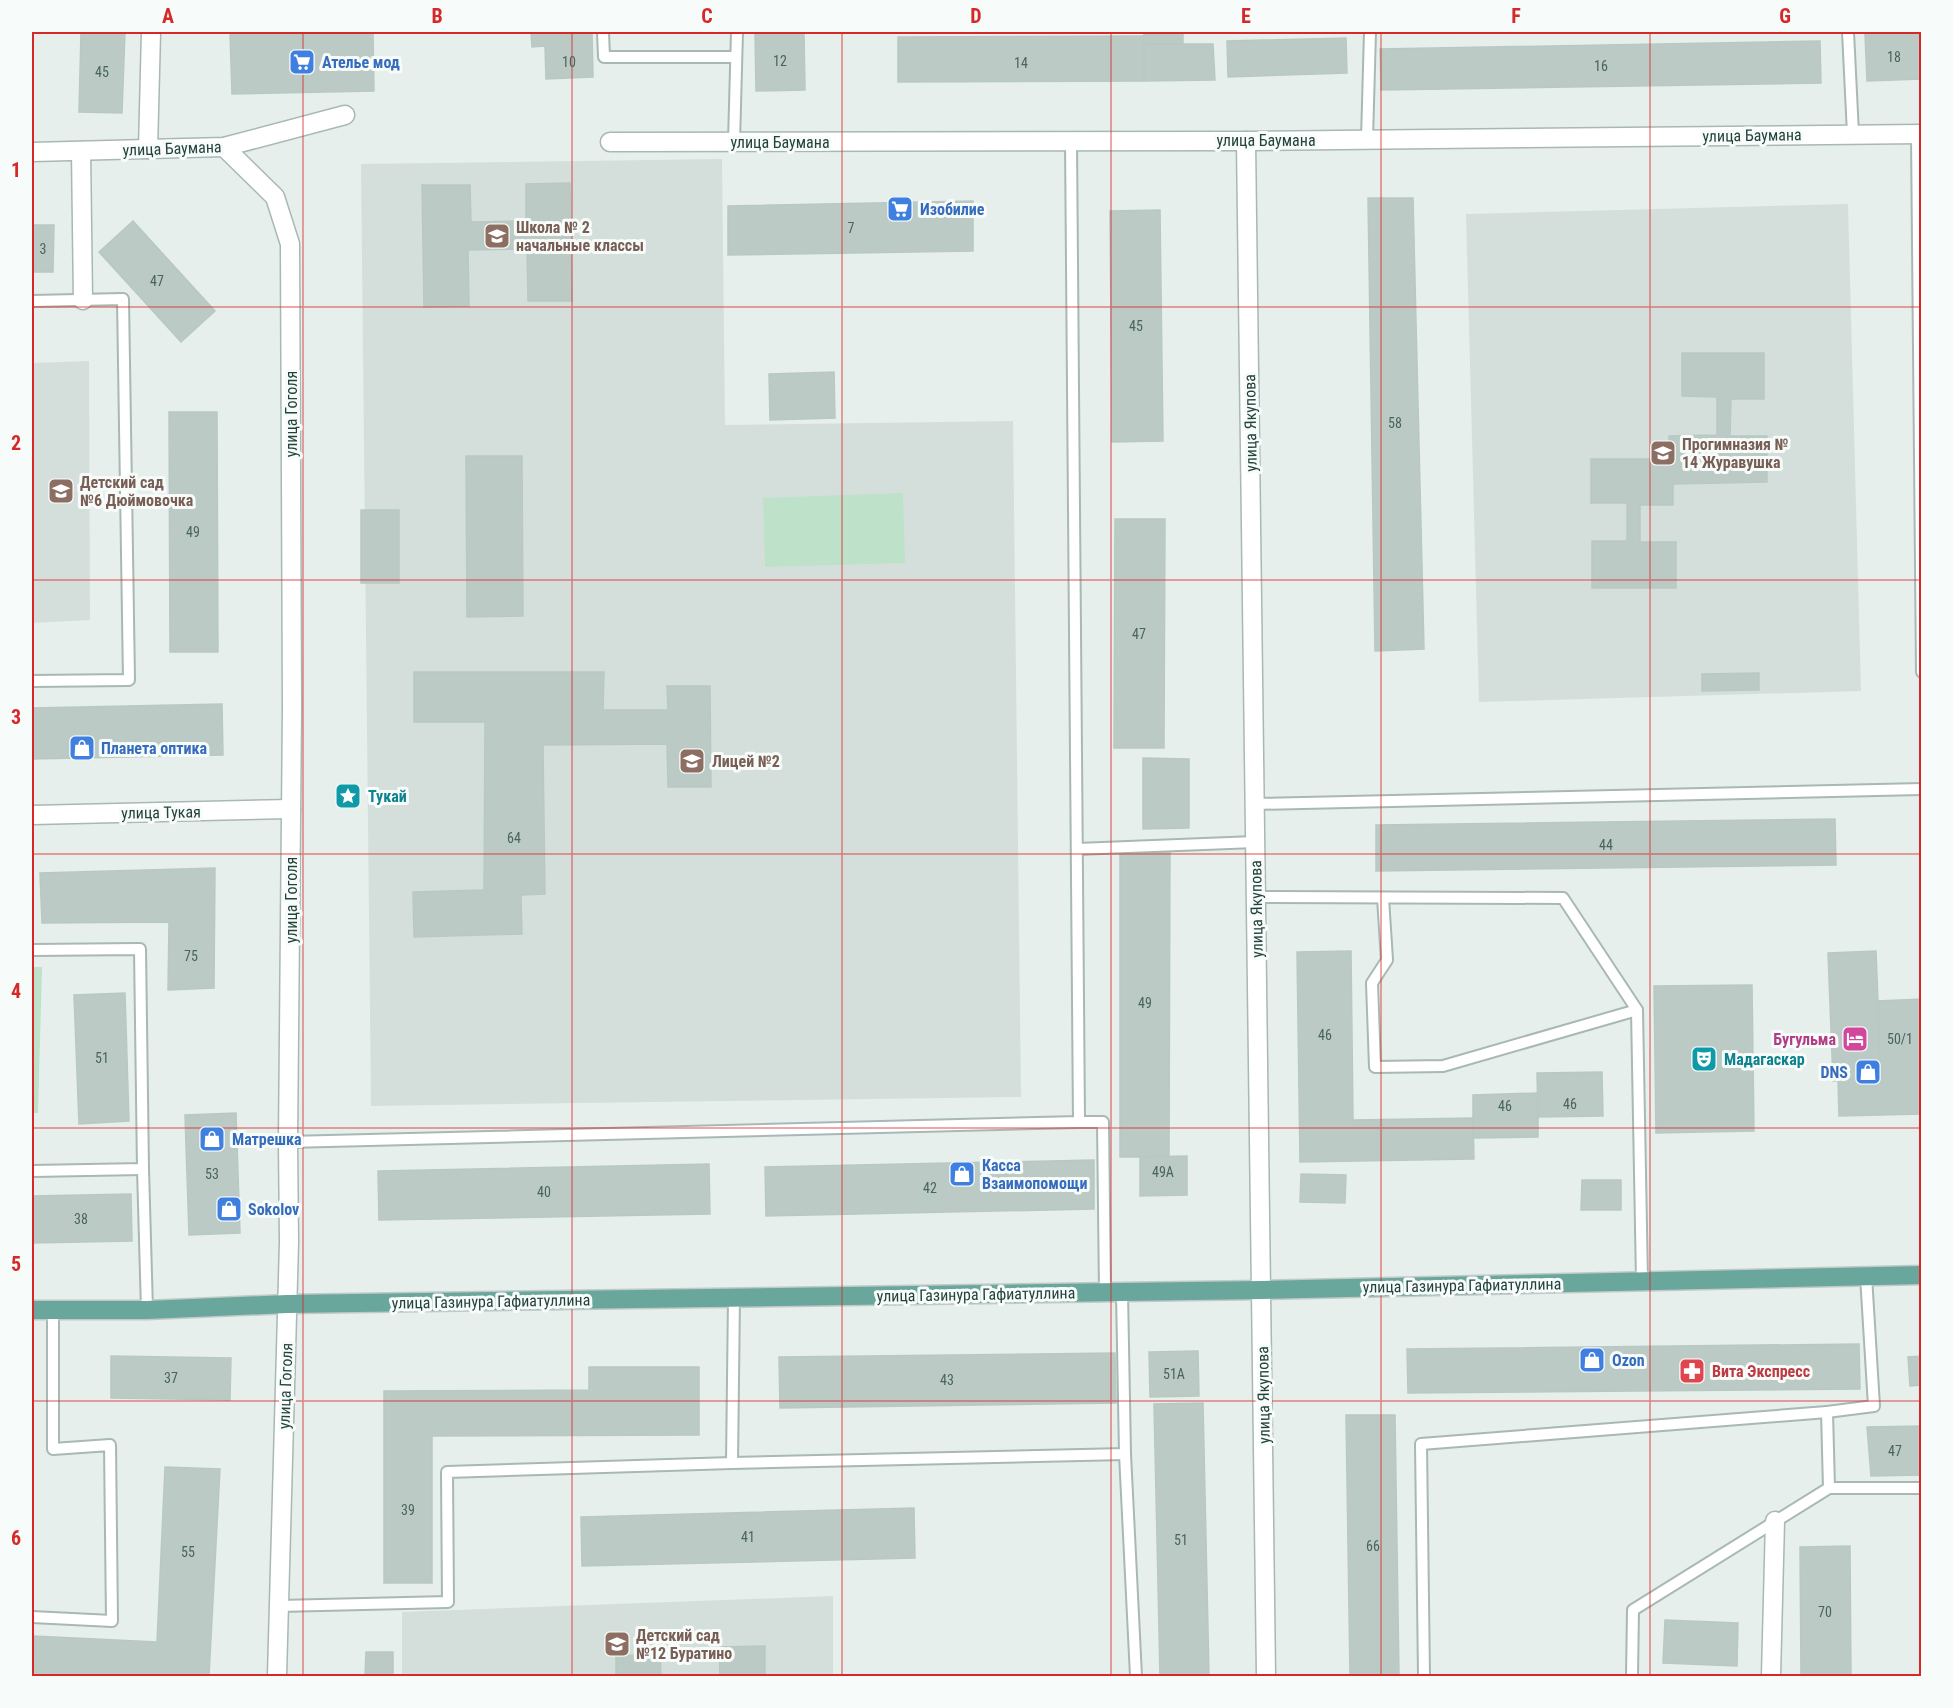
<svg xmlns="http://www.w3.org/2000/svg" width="1953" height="1708" viewBox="0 0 1953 1708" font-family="'Roboto Condensed',sans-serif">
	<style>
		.built { fill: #d4dfdb }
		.green { fill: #bee1ca }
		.building { fill: #bbcac5; stroke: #b8c9c3; stroke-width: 1.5 }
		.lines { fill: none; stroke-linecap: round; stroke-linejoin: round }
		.lane-casing { stroke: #a8b8b4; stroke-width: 14 }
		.street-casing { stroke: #a8b8b4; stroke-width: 21 }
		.primary-casing { stroke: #c1cac8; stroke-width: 21 }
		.lane { stroke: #fff; stroke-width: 10 }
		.street { stroke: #fff; stroke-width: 18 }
		.primary { stroke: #69a69b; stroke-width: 18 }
		.grid { fill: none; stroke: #d62828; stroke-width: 1.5; stroke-opacity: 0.55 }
		.labels { text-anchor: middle; stroke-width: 6; stroke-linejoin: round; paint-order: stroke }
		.number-label { font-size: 14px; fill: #49645e }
		.shop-label { font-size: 16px; font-weight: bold; fill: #366cbe; stroke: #f7fbf9; text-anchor: start }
		.street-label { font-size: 16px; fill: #23423c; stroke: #f7fbf9 }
		.education-label { font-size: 16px; font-weight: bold; fill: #785e54; stroke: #f7fbf9; text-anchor: start }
		.culture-label { font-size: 16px; font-weight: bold; fill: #0d838f; stroke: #f7fbf9; text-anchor: start }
		.hotel-label { font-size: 16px; font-weight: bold; fill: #b23c85; stroke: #f7fbf9; text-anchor: end }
		.health-label { font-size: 16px; font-weight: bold; fill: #be3a42; stroke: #f7fbf9; text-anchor: start }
		.neatline { fill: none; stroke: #d62828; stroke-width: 2 }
		.grid-label { font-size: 20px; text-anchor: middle; font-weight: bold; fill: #d62828 }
	</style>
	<rect width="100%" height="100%" fill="#e6efec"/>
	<g class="built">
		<polygon points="722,159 725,425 1013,421 1021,1097 371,1106 361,164"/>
		<polygon points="1848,204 1861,691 1479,702 1466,214"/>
		<polygon points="89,361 90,620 32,623 32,363"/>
		<polygon points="833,1596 833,1676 402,1676 402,1612"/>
	</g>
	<g class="green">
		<polygon points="903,493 905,563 765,567 763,498"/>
		<polygon points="32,967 42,967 38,1113 32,1113"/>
	</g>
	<g class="building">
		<polygon points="81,32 125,32 122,113 79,112"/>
		<polygon points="373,32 374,91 232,94 230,33"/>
		<polygon points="531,32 592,32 593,77 546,79 545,46 532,47"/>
		<polygon points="755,32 804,32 805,90 756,91"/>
		<rect x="1144" y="32" width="39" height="12"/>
		<polygon points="1922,32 1922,79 1867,81 1865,34"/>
		<polygon points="1144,36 1144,81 898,82 898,37"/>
		<polygon points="1346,38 1347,73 1228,77 1227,41"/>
		<polygon points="1820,41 1821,83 1381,90 1380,49"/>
		<polygon points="1144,44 1213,44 1215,80 1144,81"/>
		<polygon points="570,183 572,301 528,301 527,249 468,250 469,306 424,307 422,185 470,185 471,222 526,221 526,184"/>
		<polygon points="1368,198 1413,198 1424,649 1375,651"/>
		<polygon points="973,201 973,251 728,255 728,206"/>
		<polygon points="1160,210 1163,441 1112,442 1110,211"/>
		<polygon points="133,221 215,311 181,342 99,252"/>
		<polygon points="32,225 54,225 53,272 32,272"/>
		<polygon points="1682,353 1764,353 1764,399 1731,399 1730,436 1767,436 1767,482 1673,484 1673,505 1640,505 1640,542 1676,542 1676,588 1592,588 1592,541 1627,541 1627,503 1591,503 1591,459 1669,459 1669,436 1717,435 1717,397 1682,396"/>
		<polygon points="834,372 835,418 770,420 769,374"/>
		<polygon points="169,412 217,412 218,652 170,652"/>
		<polygon points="466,456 522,456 523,616 467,617"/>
		<rect x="361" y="510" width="38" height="73"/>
		<polygon points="1115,519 1165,519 1164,748 1114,748"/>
		<polygon points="414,672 604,672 603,710 668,710 667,686 710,686 711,787 668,787 667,744 543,745 545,894 521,895 522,934 414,937 413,892 484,890 485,722 414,722"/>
		<polygon points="1759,673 1759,690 1702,691 1702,674"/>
		<polygon points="222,704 223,755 32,759 32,708"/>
		<polygon points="1143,758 1189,759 1189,828 1143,829"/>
		<polygon points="1835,819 1836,865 1376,871 1376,825"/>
		<polygon points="1120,848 1170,848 1169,1157 1120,1157"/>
		<polygon points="215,868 214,988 168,990 169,922 42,923 40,873"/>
		<polygon points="1351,951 1353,1120 1473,1118 1474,1159 1300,1162 1297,952"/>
		<polygon points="1876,951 1881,1078 1833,1081 1828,953"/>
		<polygon points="1752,985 1754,1131 1656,1133 1654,986"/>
		<polygon points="125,993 129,1121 79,1124 74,995"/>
		<polygon points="1922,999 1922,1114 1839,1116 1838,1080 1881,1078 1878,1001"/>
		<polygon points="1602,1072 1603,1116 1538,1117 1537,1073"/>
		<polygon points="1538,1093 1538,1137 1473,1138 1473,1095"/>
		<polygon points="236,1113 240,1233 189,1235 185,1115"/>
		<polygon points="1187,1156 1187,1195 1140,1196 1140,1157"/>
		<polygon points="1094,1160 1094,1209 766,1216 765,1167"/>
		<polygon points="709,1164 710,1214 379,1220 378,1171"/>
		<polygon points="1301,1174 1346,1175 1345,1203 1300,1202"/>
		<polygon points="1582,1180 1621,1180 1621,1210 1581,1210"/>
		<polygon points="131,1194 132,1241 32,1243 32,1196"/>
		<polygon points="1859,1344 1860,1389 1408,1393 1407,1349"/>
		<polygon points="1198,1351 1199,1396 1150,1397 1149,1352"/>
		<polygon points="1115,1353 1116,1403 780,1408 779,1357"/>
		<polygon points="111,1356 231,1358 230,1400 111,1398"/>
		<polygon points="1922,1356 1922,1385 1910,1386 1908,1357"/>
		<polygon points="589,1367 699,1367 699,1435 432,1436 432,1583 384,1583 384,1391 589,1390"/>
		<polygon points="1203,1403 1209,1676 1160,1676 1154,1404"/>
		<polygon points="1346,1415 1395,1415 1399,1676 1350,1676"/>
		<polygon points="1922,1426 1922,1475 1871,1476 1867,1427"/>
		<polygon points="165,1467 220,1469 209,1676 32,1676 34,1636 157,1642"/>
		<polygon points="914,1508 915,1558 582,1566 581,1517"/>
		<polygon points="1850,1546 1851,1676 1801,1676 1800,1547"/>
		<polygon points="1665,1620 1738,1623 1737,1666 1663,1663"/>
		<polygon points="765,1646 765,1676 720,1676 719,1647"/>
		<polygon points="366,1652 393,1652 393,1676 365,1676"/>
		<polygon points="660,1654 661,1676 616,1676 616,1656"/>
	</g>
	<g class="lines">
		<g class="lane-casing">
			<g id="lane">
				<polyline points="603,32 604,57 736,57"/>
				<polyline points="1848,32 1853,134"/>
				<polyline points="1917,134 1922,672"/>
				<polyline points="1367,139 1370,32"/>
				<polyline points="734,142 737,32"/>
				<polyline points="32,301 123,299 129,680 32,681"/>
				<polyline points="1255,804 1922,789"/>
				<polyline points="1077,849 1255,842"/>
				<polyline points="1256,897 1563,898 1637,1010 1443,1066 1375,1067 1372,983 1387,960 1383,898"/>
				<polyline points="32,950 140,949 143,1169 32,1171"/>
				<polyline points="1637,1010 1642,1281"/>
				<polyline points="1079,1122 1103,1122 1105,1292"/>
				<polyline points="288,1142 1079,1122 1071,141"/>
				<polyline points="143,1169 147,1310"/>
				<polyline points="1125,1454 1136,1676"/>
				<polyline points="732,1463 1125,1454 1122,1292"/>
				<polyline points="1829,1488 1922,1488"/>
				<polyline points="279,1606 448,1602 447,1472 732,1463 734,1297"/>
				<polyline points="32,1617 112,1621 110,1445 53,1449 53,1310"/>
				<polyline points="1424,1676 1421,1444 1827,1412"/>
				<polyline points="1632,1676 1633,1610 1829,1488 1827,1412 1874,1406 1866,1276"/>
			</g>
		</g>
		<g class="street-casing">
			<g id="street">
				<polyline points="1246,141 1266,1676"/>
				<polyline points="610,142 1246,141 1922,134"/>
				<polyline points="224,147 275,197 290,244 292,708 288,1142 289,1242 277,1676"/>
				<polyline points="148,149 151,32"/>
				<polyline points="81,151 83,300"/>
				<polyline points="32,152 224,147 345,115"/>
				<polyline points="32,815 291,809"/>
				<polyline points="1771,1676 1775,1521"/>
			</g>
		</g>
		<g class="primary-casing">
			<polyline id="primary" points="32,1310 147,1310 287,1304 1261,1290 1922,1275"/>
		</g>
		<use href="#lane" class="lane"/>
		<use href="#street" class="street"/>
		<use href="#primary" class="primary"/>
	</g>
	<path class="grid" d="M303 32V1676M572 32V1676M842 32V1676M1111 32V1676M1381 32V1676M1650 32V1676M32 307H1922M32 580H1922M32 854H1922M32 1128H1922M32 1401H1922"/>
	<defs>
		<g id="supermarket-square" transform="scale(1.35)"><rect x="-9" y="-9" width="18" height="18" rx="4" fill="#3f7fe0" stroke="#f7fbf9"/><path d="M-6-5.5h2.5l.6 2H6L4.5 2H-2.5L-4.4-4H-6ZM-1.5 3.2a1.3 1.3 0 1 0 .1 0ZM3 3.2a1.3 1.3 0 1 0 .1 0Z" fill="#fff"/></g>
		<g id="school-square" transform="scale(1.35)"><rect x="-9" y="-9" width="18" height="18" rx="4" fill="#8d6e63" stroke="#f7fbf9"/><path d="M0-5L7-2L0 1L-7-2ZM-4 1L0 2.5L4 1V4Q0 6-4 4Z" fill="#fff"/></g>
		<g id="shop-square" transform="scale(1.35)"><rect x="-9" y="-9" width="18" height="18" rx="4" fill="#3f7fe0" stroke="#f7fbf9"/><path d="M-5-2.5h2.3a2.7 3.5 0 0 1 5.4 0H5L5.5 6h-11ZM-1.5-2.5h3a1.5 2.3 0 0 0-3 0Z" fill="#fff"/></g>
		<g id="sight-square" transform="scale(1.35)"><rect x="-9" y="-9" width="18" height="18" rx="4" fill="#0f9aa8" stroke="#f7fbf9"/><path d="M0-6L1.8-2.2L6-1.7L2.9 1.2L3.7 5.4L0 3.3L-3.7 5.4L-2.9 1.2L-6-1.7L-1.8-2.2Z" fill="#fff"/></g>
		<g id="hotel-square" transform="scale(1.35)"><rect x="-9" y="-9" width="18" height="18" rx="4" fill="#d1479c" stroke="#f7fbf9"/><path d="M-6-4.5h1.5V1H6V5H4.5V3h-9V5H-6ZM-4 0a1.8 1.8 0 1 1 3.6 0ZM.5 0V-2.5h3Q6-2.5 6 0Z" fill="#fff"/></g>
		<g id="theatre-square" transform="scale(1.35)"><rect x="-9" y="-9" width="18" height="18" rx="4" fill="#0f9aa8" stroke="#f7fbf9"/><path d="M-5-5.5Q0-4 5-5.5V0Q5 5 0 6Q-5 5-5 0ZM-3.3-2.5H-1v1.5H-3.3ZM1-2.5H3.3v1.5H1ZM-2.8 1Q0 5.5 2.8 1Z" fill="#fff"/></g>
		<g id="pharmacy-square" transform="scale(1.35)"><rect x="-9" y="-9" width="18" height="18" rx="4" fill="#e0444e" stroke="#f7fbf9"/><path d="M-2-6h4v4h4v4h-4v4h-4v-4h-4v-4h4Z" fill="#fff"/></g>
	</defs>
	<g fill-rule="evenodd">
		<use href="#supermarket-square" x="302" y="62"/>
		<use href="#supermarket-square" x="900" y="209"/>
		<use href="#school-square" x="497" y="236"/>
		<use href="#school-square" x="1663" y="453"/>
		<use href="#school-square" x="61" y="491"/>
		<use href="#shop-square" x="82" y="748"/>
		<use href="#school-square" x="692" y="761"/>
		<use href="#sight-square" x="348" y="796"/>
		<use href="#hotel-square" x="1855" y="1039"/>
		<use href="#theatre-square" x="1704" y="1059"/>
		<use href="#shop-square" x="1868" y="1072"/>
		<use href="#shop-square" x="212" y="1139"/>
		<use href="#shop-square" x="962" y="1174"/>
		<use href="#shop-square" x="229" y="1209"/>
		<use href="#shop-square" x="1592" y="1360"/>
		<use href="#pharmacy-square" x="1692" y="1371"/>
		<use href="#school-square" x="617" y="1644"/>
	</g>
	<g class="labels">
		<g class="number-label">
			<text x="1894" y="62">18</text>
			<text x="780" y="66">12</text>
			<text x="569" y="67">10</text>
			<text x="1021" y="68">14</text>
			<text x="1601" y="71">16</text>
			<text x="102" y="77">45</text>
			<text x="851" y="233">7</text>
			<text x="43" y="254">3</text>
			<text x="157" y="286">47</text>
			<text x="1136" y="331">45</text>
			<text x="1395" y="428">58</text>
			<text x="193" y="537">49</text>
			<text x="1139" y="639">47</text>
			<text x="514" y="843">64</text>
			<text x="1606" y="850">44</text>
			<text x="191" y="961">75</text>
			<text x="1145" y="1008">49</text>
			<text x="1325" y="1040">46</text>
			<text x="1900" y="1044">50/1</text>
			<text x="102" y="1063">51</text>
			<text x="1570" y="1109">46</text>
			<text x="1505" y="1111">46</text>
			<text x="1163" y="1177">49А</text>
			<text x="212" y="1179">53</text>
			<text x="930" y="1193">42</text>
			<text x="544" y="1197">40</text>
			<text x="81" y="1224">38</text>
			<text x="1174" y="1379">51А</text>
			<text x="171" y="1383">37</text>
			<text x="947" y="1385">43</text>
			<text x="1895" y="1456">47</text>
			<text x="408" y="1515">39</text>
			<text x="748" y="1542">41</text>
			<text x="1181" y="1545">51</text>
			<text x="1373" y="1551">66</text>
			<text x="188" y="1557">55</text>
			<text x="1825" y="1617">70</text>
		</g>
		<g class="shop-label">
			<text x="322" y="68">Ателье мод</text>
			<text x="920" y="215">Изобилие</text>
			<text x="101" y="754">Планета оптика</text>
			<text x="1848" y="1078" text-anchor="end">DNS</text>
			<text x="232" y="1145">Матрешка</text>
			<text x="982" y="1171">Касса<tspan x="982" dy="18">Взаимопомощи</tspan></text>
			<text x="248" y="1215">Sokolov</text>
			<text x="1612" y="1366">Ozon</text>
		</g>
		<g class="street-label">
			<text transform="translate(1752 135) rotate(-1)" y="6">улица Баумана</text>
			<text x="1266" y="146">улица Баумана</text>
			<text x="780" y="148">улица Баумана</text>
			<text transform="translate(172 148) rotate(-2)" y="6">улица Баумана</text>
			<text transform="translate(291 414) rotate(-90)" y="6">улица Гоголя</text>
			<text transform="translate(1250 423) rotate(-91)" y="6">улица Якупова</text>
			<text transform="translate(161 812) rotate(-1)" y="6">улица Тукая</text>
			<text transform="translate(291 900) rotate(-90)" y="6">улица Гоголя</text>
			<text transform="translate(1256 909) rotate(-91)" y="6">улица Якупова</text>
			<text transform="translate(1462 1285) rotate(-1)" y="6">улица Газинура Гафиатуллина</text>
			<text transform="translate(976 1294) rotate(-1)" y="6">улица Газинура Гафиатуллина</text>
			<text transform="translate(491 1301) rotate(-1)" y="6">улица Газинура Гафиатуллина</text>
			<text transform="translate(285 1386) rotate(-88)" y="6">улица Гоголя</text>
			<text transform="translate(1263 1395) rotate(-91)" y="6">улица Якупова</text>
		</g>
		<g class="education-label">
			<text x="516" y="233">Школа № 2<tspan x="516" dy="18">начальные классы</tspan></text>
			<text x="1682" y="450">Прогимназия №<tspan x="1682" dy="18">14 Журавушка</tspan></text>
			<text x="80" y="488">Детский сад<tspan x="80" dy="18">№6 Дюймовочка</tspan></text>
			<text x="712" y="767">Лицей №2</text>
			<text x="636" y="1641">Детский сад<tspan x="636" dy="18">№12 Буратино</tspan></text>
		</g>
		<g class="culture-label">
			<text x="368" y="802">Тукай</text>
			<text x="1724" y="1065">Мадагаскар</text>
		</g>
		<g class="hotel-label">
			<text x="1836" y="1045">Бугульма</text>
		</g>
		<g class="health-label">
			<text x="1712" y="1377">Вита Экспресс</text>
		</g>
	</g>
	<rect width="1953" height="1708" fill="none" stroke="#f7fbf9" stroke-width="66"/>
	<rect x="33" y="33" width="1887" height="1642" class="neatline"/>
	<g class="grid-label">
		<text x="168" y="23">A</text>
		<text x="437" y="23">B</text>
		<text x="707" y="23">C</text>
		<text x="976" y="23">D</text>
		<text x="1246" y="23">E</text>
		<text x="1516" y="23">F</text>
		<text x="1785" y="23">G</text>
		<text x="16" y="177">1</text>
		<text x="16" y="450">2</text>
		<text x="16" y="724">3</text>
		<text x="16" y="998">4</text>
		<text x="16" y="1271">5</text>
		<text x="16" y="1545">6</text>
	</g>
</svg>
